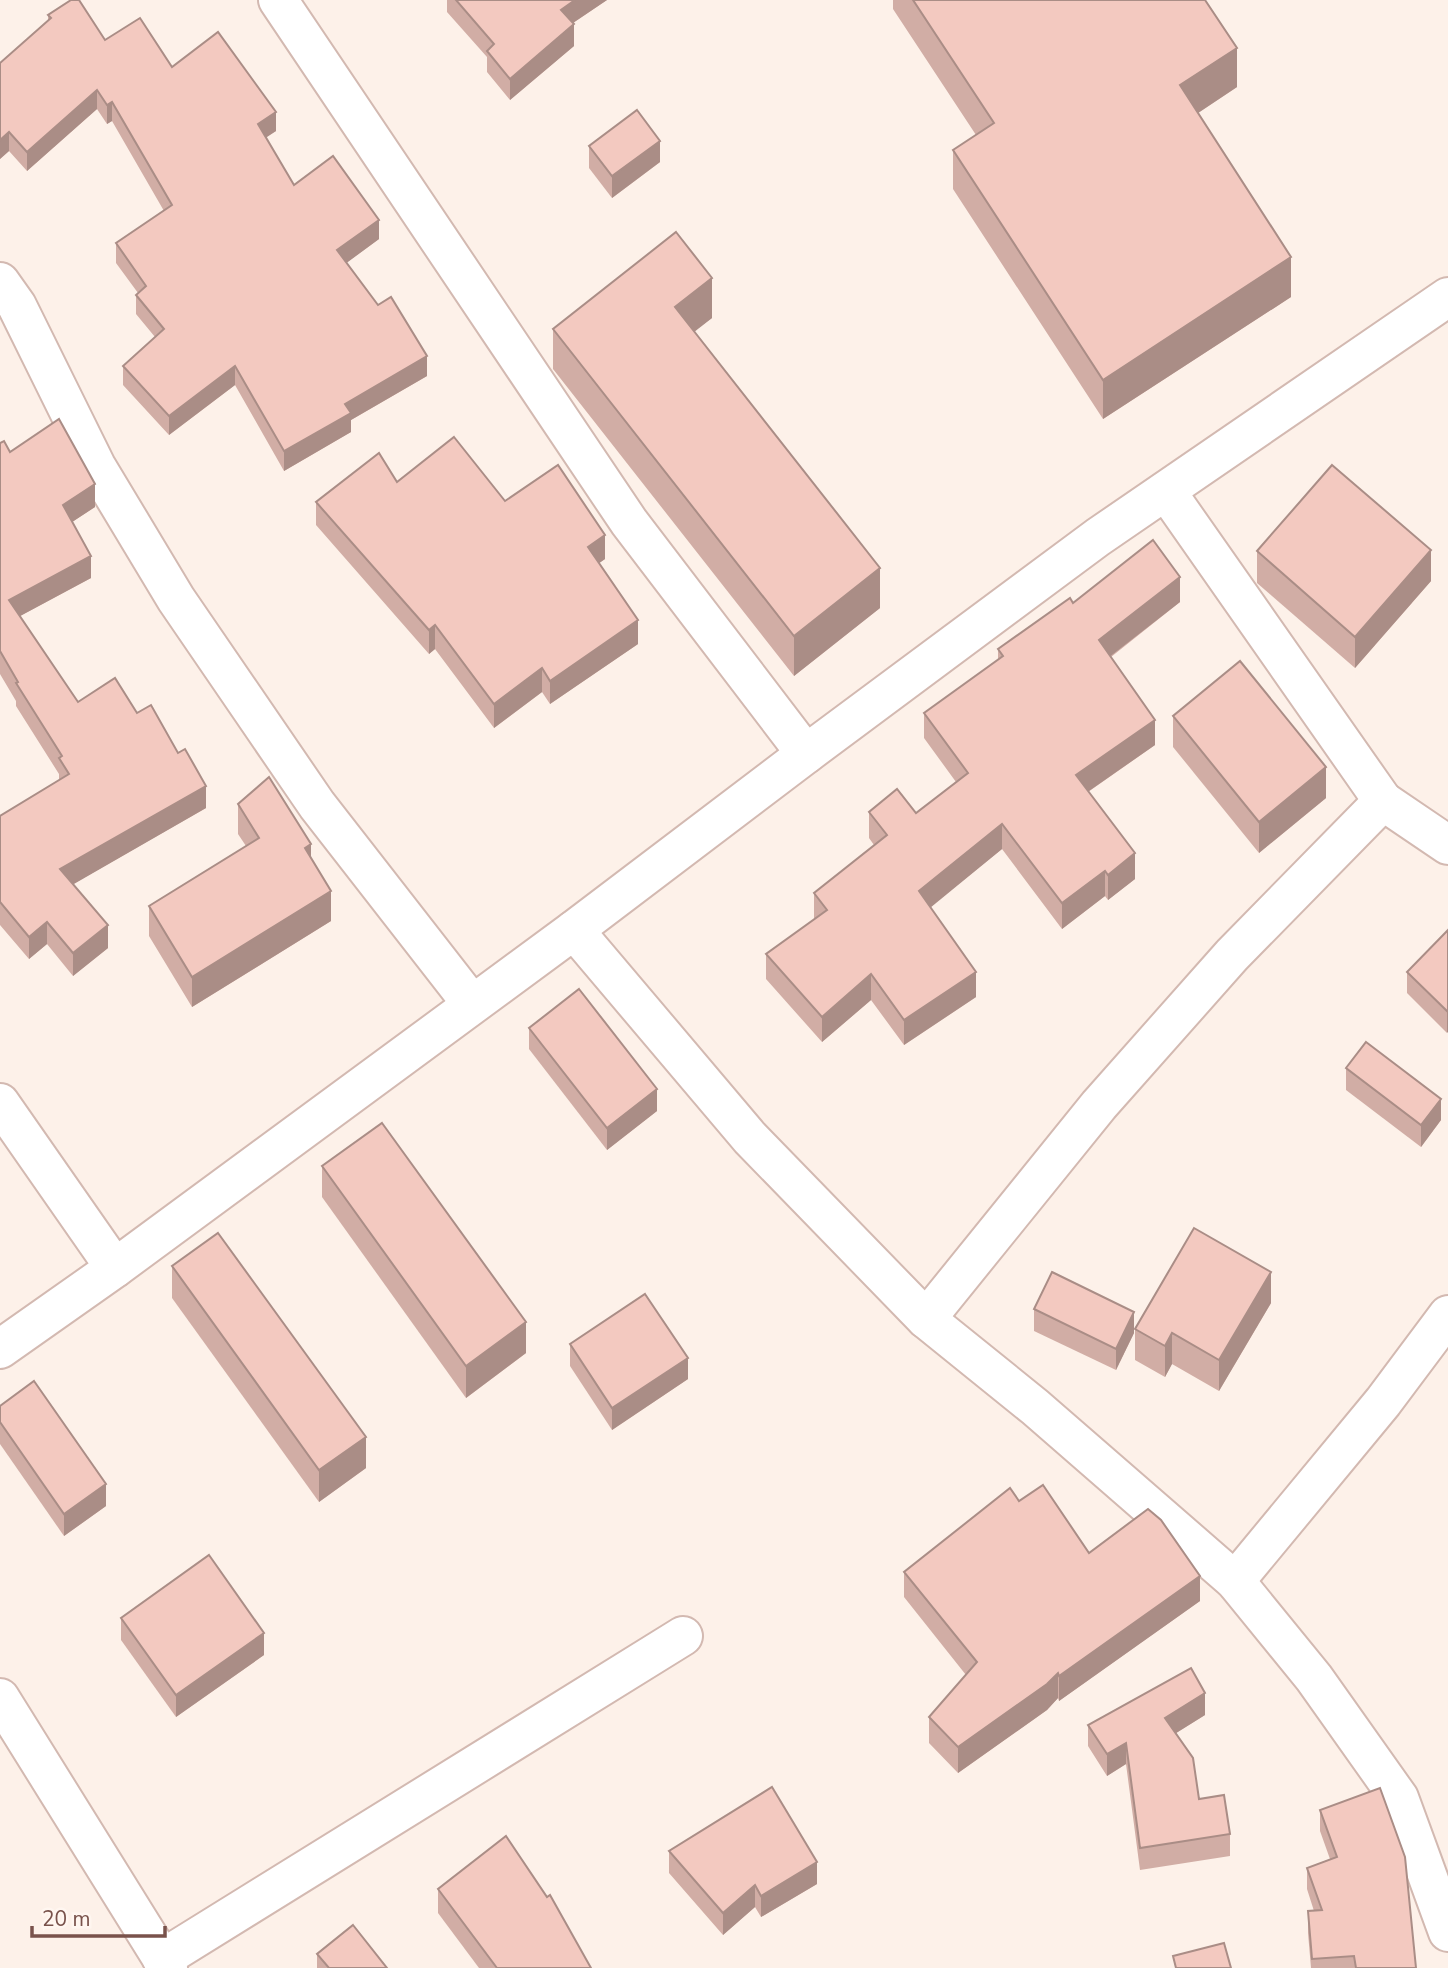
<svg xmlns="http://www.w3.org/2000/svg" width="1448" height="1968" viewBox="0 0 1448 1968" font-family="'Nunito Sans',sans-serif">
	<style>
		.lines { fill: none; stroke-linecap: round; stroke-linejoin: round }
		.street-casing { stroke: #d3b9b1; stroke-width: 42 }
		.street { stroke: #fff; stroke-width: 38 }
		.wall { fill: #d1ada5 }
		.shaded-wall { fill: #aa8d86 }
		.building { fill: #f3c9c0; stroke: #aa8d86; stroke-width: 2 }
	</style>
	<rect width="100%" height="100%" fill="#fdf1e9"/>
	<g class="lines">
		<g class="street-casing">
			<g id="street">
				<polyline points="278,0 629,522 806,754"/>
				<polyline points="0,282 17,306 96,466 176,599 317,805 472,1004"/>
				<polyline points="1166,491 1383,801"/>
				<polyline points="574,930 750,1138 926,1319 1035,1407 1235,1581 1314,1678 1399,1798 1448,1932"/>
				<polyline points="0,1103 115,1268"/>
				<polyline points="926,1319 1099,1105 1232,955 1383,801 1448,845"/>
				<polyline points="0,1349 115,1268 574,930 806,754 1098,537 1448,297"/>
				<polyline points="1235,1581 1383,1402 1448,1315"/>
				<polyline points="0,1698 168,1968"/>
				<polyline points="162,1959 683,1636"/>
			</g>
		</g>
		<use href="#street" class="street"/>
	</g>
	<g class="wall">
		<polygon points="447,0 607,0 573,23 574,46 510,100 487,72 487,57 447,12"/>
		<polygon points="893,0 1205,0 1237,87 1198,113 1291,297 1103,419 953,189 953,150 976,135 893,9"/>
		<polygon points="48,15 105,40 172,67 276,131 266,137 294,185 379,239 346,263 427,376 351,420 351,432 284,471 235,385 169,435 123,385 123,366 155,337 136,314 136,295 138,293 116,263 116,243 164,211 112,121 107,124 97,109 27,171 9,151 0,159 0,63 48,20"/>
		<polygon points="589,146 660,162 612,198 589,168"/>
		<polygon points="712,318 694,331 880,608 794,676 553,369 553,329"/>
		<polygon points="0,443 10,452 95,507 72,522 91,578 20,616 78,702 137,713 206,808 73,884 108,948 73,976 47,944 29,959 0,925 0,816 59,780 59,774 16,706 16,701 0,674"/>
		<polygon points="397,482 505,501 605,559 599,563 638,644 550,704 542,692 494,728 435,649 429,654 316,525 316,502"/>
		<polygon points="1257,551 1431,581 1355,668 1257,583"/>
		<polygon points="1180,602 1111,657 1155,745 1088,792 1135,879 1108,900 1105,896 1062,929 1002,849 930,907 976,997 904,1045 871,1000 822,1042 766,979 766,954 815,919 814,918 814,893 874,845 869,838 869,812 916,813 956,782 924,738 924,713 998,660 998,649 1073,603"/>
		<polygon points="1173,716 1326,798 1259,853 1173,747"/>
		<polygon points="238,804 311,858 331,921 192,1007 149,936 149,906 246,846 238,834"/>
		<polygon points="1448,930 1447,1033 1407,993 1407,972"/>
		<polygon points="529,1028 657,1111 607,1150 529,1049"/>
		<polygon points="1346,1068 1441,1120 1421,1147 1346,1090"/>
		<polygon points="322,1166 526,1353 466,1398 322,1197"/>
		<polygon points="172,1266 366,1468 319,1502 172,1298"/>
		<polygon points="1271,1303 1219,1391 1172,1364 1165,1377 1135,1360 1135,1329"/>
		<polygon points="1034,1309 1134,1333 1116,1370 1034,1331"/>
		<polygon points="570,1344 688,1379 612,1430 570,1366"/>
		<polygon points="0,1406 106,1506 64,1536 0,1444"/>
		<polygon points="1019,1501 1089,1553 1200,1601 1059,1701 1058,1698 1047,1710 958,1773 929,1743 929,1717 966,1675 904,1597 904,1572"/>
		<polygon points="121,1618 264,1655 176,1717 121,1640"/>
		<polygon points="1205,1715 1176,1733 1199,1799 1230,1834 1230,1856 1140,1870 1126,1764 1107,1776 1088,1746 1088,1725"/>
		<polygon points="1320,1810 1416,1968 1311,1968 1308,1933 1308,1911 1314,1911 1307,1889 1307,1868 1330,1859 1320,1831"/>
		<polygon points="669,1851 817,1884 761,1917 755,1907 723,1935 669,1873"/>
		<polygon points="438,1889 591,1968 479,1968 438,1913"/>
		<polygon points="317,1954 387,1968 317,1968"/>
	</g>
	<g class="shaded-wall">
		<polygon points="575,0 607,0 561,31 561,10"/>
		<polygon points="574,24 574,46 510,100 510,79"/>
		<polygon points="1237,48 1237,87 1180,125 1180,85"/>
		<polygon points="97,90 97,109 27,171 27,152"/>
		<polygon points="112,102 112,121 107,124 107,105"/>
		<polygon points="276,112 276,131 258,143 258,124"/>
		<polygon points="9,132 9,151 0,159 0,140"/>
		<polygon points="660,141 660,162 612,198 612,176"/>
		<polygon points="379,220 379,239 337,270 337,250"/>
		<polygon points="1291,257 1291,297 1103,419 1103,380"/>
		<polygon points="712,278 712,318 675,347 675,307"/>
		<polygon points="427,356 427,376 351,420 351,432 284,471 284,451 345,404"/>
		<polygon points="235,366 235,385 169,435 169,416"/>
		<polygon points="95,484 95,507 63,528 63,505"/>
		<polygon points="605,535 605,559 588,571 588,547"/>
		<polygon points="1431,550 1431,581 1355,668 1355,637"/>
		<polygon points="91,556 91,578 9,622 9,600"/>
		<polygon points="880,568 880,608 794,676 794,636"/>
		<polygon points="1180,577 1180,602 1099,665 1099,640"/>
		<polygon points="638,620 638,644 550,704 550,681"/>
		<polygon points="435,625 435,649 429,654 429,630"/>
		<polygon points="542,668 542,692 494,728 494,704"/>
		<polygon points="1155,720 1155,745 1076,800 1076,775"/>
		<polygon points="1326,767 1326,798 1259,853 1259,822"/>
		<polygon points="206,786 206,808 60,892 60,869"/>
		<polygon points="1002,824 1002,849 919,917 919,891"/>
		<polygon points="311,844 311,874 305,848"/>
		<polygon points="1135,853 1135,879 1108,900 1108,875"/>
		<polygon points="1105,871 1105,896 1062,929 1062,903"/>
		<polygon points="331,891 331,921 192,1007 192,977"/>
		<polygon points="47,922 47,944 29,959 29,937"/>
		<polygon points="108,925 108,948 73,976 73,953"/>
		<polygon points="976,972 976,997 904,1045 904,1020"/>
		<polygon points="871,974 871,1000 822,1042 822,1017"/>
		<polygon points="1448,1010 1448,1032 1447,1033 1447,1011"/>
		<polygon points="657,1089 657,1111 607,1150 607,1128"/>
		<polygon points="1441,1099 1441,1120 1421,1147 1421,1125"/>
		<polygon points="1271,1272 1271,1303 1219,1391 1219,1360"/>
		<polygon points="1134,1312 1134,1333 1116,1370 1116,1349"/>
		<polygon points="526,1322 526,1353 466,1398 466,1366"/>
		<polygon points="1172,1333 1172,1364 1165,1377 1165,1346"/>
		<polygon points="688,1358 688,1379 612,1430 612,1408"/>
		<polygon points="366,1437 366,1468 319,1502 319,1470"/>
		<polygon points="106,1484 106,1506 64,1536 64,1514"/>
		<polygon points="1200,1576 1200,1601 1059,1701 1059,1676"/>
		<polygon points="264,1633 264,1655 176,1717 176,1695"/>
		<polygon points="1058,1673 1058,1698 1047,1710 958,1773 958,1747"/>
		<polygon points="1205,1693 1205,1715 1165,1740 1165,1718"/>
		<polygon points="1126,1743 1126,1764 1107,1776 1107,1754"/>
		<polygon points="817,1862 817,1884 761,1917 761,1896"/>
		<polygon points="755,1885 755,1907 723,1935 723,1913"/>
	</g>
	<g class="building">
		<polygon points="71,0 79,0 105,40 140,18 172,67 218,32 276,112 258,124 294,185 333,156 379,220 337,250 378,305 391,297 427,356 345,404 351,413 284,451 235,366 169,416 123,366 164,329 136,295 146,286 116,243 172,205 112,102 107,105 97,90 27,152 9,132 0,140 0,63 51,18 48,15"/>
		<polygon points="456,0 575,0 561,10 574,24 510,79 487,51 494,44"/>
		<polygon points="913,0 1205,0 1237,48 1180,85 1291,257 1103,380 953,150 994,123"/>
		<polygon points="637,110 660,141 612,176 589,146"/>
		<polygon points="676,232 712,278 675,307 880,568 794,636 553,329"/>
		<polygon points="59,419 95,484 63,505 91,556 9,600 78,702 115,678 137,713 151,705 178,753 185,749 206,786 60,869 108,925 73,953 47,922 29,937 0,902 0,816 69,774 59,758 62,756 16,683 18,682 0,651 0,443 4,441 10,452"/>
		<polygon points="454,437 505,501 558,465 605,535 588,547 638,620 550,681 542,668 494,704 435,625 429,630 316,502 379,453 397,482"/>
		<polygon points="1332,465 1431,550 1355,637 1257,551"/>
		<polygon points="1153,540 1180,577 1099,640 1155,720 1076,775 1135,853 1108,875 1105,871 1062,903 1002,824 919,891 976,972 904,1020 871,974 822,1017 766,954 827,910 814,893 887,835 869,812 897,789 916,813 968,773 924,713 1003,656 998,649 1070,598 1073,603"/>
		<polygon points="1240,661 1326,767 1259,822 1173,716"/>
		<polygon points="269,777 311,844 305,848 331,891 192,977 149,906 259,838 238,804"/>
		<polygon points="1448,930 1448,1010 1447,1011 1407,972"/>
		<polygon points="579,989 657,1089 607,1128 529,1028"/>
		<polygon points="1366,1042 1441,1099 1421,1125 1346,1068"/>
		<polygon points="382,1123 526,1322 466,1366 322,1166"/>
		<polygon points="1194,1228 1271,1272 1219,1360 1172,1333 1165,1346 1135,1329"/>
		<polygon points="218,1233 366,1437 319,1470 172,1266"/>
		<polygon points="1052,1272 1134,1312 1116,1349 1034,1309"/>
		<polygon points="645,1294 688,1358 612,1408 570,1344"/>
		<polygon points="34,1381 106,1484 64,1514 0,1422 0,1406"/>
		<polygon points="1043,1485 1089,1553 1148,1509 1161,1520 1200,1576 1059,1676 1058,1673 1047,1684 958,1747 929,1717 977,1662 904,1572 1010,1488 1019,1501"/>
		<polygon points="209,1555 264,1633 176,1695 121,1618"/>
		<polygon points="1191,1668 1205,1693 1165,1718 1193,1758 1199,1799 1224,1795 1230,1834 1140,1848 1126,1743 1107,1754 1088,1725"/>
		<polygon points="772,1787 817,1862 761,1896 755,1885 723,1913 669,1851"/>
		<polygon points="1380,1788 1405,1857 1416,1968 1356,1968 1354,1956 1312,1959 1308,1911 1322,1910 1307,1868 1337,1857 1320,1810"/>
		<polygon points="506,1836 547,1897 550,1895 591,1968 497,1968 438,1889"/>
		<polygon points="353,1925 387,1968 329,1968 317,1954"/>
		<polygon points="1224,1943 1231,1968 1176,1968 1173,1956"/>
	</g>
	<path d="M32 1926v10h133v-10" fill="none" stroke="#79524b" stroke-width="3.5"/>
	<text x="42" y="1926" font-size="21" fill="#79524b" stroke="#fff6f0" stroke-width="5" paint-order="stroke">20 m</text>
</svg>
